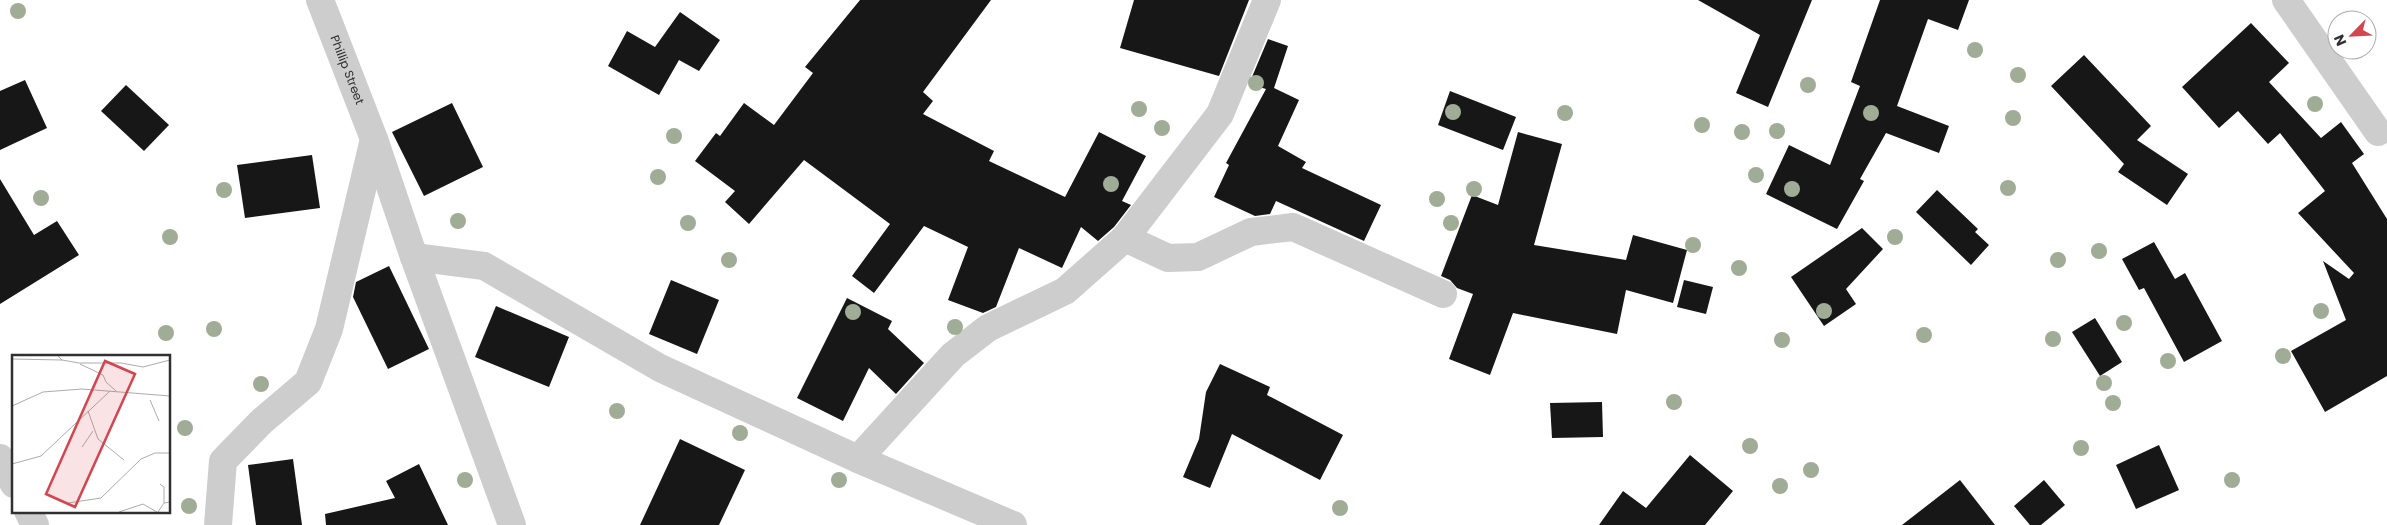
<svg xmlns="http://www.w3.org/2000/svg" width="2387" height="525" viewBox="0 0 2387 525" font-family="Poppins,sans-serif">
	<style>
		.building { fill: #171717 }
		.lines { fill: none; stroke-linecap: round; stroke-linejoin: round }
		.street { stroke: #cdcdcd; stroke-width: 28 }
		.tree { fill: #a0ac96 }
		.labels { text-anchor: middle; stroke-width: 5; stroke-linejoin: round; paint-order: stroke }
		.street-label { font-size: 12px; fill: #303030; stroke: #fff }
		.inset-road { fill: none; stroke: #acacac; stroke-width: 1 }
		.view { fill: #d4454f; fill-opacity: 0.15; stroke: #d4454f; stroke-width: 2.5 }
		.inset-edge { fill: none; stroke: #303030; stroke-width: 2.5 }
	</style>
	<rect width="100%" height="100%" fill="#fff"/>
	<g class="building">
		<polygon points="860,0 991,0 923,92 933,101 923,114 994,151 989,161 1065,197 1099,132 1146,156 1122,201 1131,205 1114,227 1098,241 1081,227 1062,268 1019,248 996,307 983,313 948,300 968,247 924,226 874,293 852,276 890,224 804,160 749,224 725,202 735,191 695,161 716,133 720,136 744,103 774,125 813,73 805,67"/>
		<polygon points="1134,0 1249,0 1219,76 1120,48"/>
		<polygon points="1698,0 1812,0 1768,107 1736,93 1760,35"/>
		<polygon points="1880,0 1969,0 1958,30 1928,19 1897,106 1949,126 1939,153 1886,133 1860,179 1864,181 1837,229 1766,194 1789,145 1830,165 1860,86 1851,82"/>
		<polygon points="680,12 720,40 699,71 679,60 659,95 608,66 627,31 655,47"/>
		<polygon points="2251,23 2289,63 2269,82 2321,138 2341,122 2364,154 2352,163 2387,219 2387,376 2325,412 2291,351 2346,320 2323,261 2349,279 2354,273 2298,213 2325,191 2280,133 2268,144 2238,111 2219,128 2182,87"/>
		<polygon points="1268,39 1288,46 1274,88 1299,100 1278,146 1306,162 1302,168 1381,205 1364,241 1276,201 1270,214 1255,216 1214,197 1229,165 1226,163 1266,89 1249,84"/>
		<polygon points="2084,55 2151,126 2137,140 2188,174 2167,205 2118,172 2124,164 2051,86"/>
		<polygon points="25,80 47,128 0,150 0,91"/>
		<polygon points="126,85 169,125 144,151 101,111"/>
		<polygon points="1450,91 1516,117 1503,150 1438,125"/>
		<polygon points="452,103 483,167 424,196 392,132"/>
		<polygon points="1518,132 1562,144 1534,245 1626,260 1633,235 1687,250 1673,303 1626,290 1617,334 1513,313 1490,375 1449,359 1473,294 1457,288 1450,280 1441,276 1472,195 1498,205"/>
		<polygon points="312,155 320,208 245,218 237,165"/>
		<polygon points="0,179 34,235 57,221 79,255 0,304"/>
		<polygon points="1937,190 1978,229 1975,232 1989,245 1971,265 1916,212"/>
		<polygon points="1862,228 1883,249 1846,289 1856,304 1824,326 1791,277"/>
		<polygon points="2154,242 2175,279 2185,273 2222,341 2184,362 2144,288 2139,290 2122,259"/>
		<polygon points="389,266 429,349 388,369 353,297 356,282"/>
		<polygon points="671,280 719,300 697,354 649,334"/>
		<polygon points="1684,280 1713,287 1706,314 1677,307"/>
		<polygon points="847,298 892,321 888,329 924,363 896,394 869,368 843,421 797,398"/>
		<polygon points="496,306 569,337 549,387 475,357"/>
		<polygon points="2095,318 2122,362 2100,376 2072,332"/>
		<polygon points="1220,364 1270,387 1267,395 1343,435 1320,480 1232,434 1210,488 1183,477 1199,439 1206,392"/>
		<polygon points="1602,402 1603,437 1552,438 1550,403"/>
		<polygon points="680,439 745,470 719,525 640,525"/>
		<polygon points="2159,445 2179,490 2136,509 2116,465"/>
		<polygon points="1690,455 1733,491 1705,525 1599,525 1623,491 1646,508"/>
		<polygon points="293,459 302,525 256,525 248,465"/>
		<polygon points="419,464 448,525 326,525 325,514 395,498 386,481"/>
		<polygon points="1960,480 1995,525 1902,525"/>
		<polygon points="2044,480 2065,505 2041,525 2030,525 2014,506"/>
	</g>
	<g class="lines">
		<g class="street">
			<path id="s1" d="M320 0 374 139 414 257 512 525"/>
			<polyline points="2286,0 2378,132"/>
			<polyline points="1125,238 1168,258 1198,257 1251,232 1293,227 1443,294"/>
			<polyline points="414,257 484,266 660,368 858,459 1013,525"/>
			<polyline points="0,458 14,484"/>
			<polyline points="858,459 953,355 988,328 1065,291 1125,238 1220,114 1267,0"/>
			<polyline points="28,511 35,525"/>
			<polyline points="218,525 223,461 262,421 308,382 329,329 374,139"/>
		</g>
	</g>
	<g class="tree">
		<circle cx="18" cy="11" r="8"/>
		<circle cx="1975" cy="50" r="8"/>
		<circle cx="2018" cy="75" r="8"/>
		<circle cx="1256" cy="83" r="8"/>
		<circle cx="1808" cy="85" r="8"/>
		<circle cx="2315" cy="104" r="8"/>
		<circle cx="1139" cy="109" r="8"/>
		<circle cx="1453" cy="112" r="8"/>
		<circle cx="1565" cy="113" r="8"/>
		<circle cx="1871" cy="113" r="8"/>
		<circle cx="2013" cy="118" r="8"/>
		<circle cx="1702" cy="125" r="8"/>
		<circle cx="1162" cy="128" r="8"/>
		<circle cx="1777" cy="131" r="8"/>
		<circle cx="1742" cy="132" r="8"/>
		<circle cx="674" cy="136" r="8"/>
		<circle cx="1756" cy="175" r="8"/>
		<circle cx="658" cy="177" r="8"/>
		<circle cx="1111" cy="184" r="8"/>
		<circle cx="2008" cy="188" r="8"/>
		<circle cx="1474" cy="189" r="8"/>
		<circle cx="1792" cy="189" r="8"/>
		<circle cx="224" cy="190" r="8"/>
		<circle cx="41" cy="198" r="8"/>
		<circle cx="1437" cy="199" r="8"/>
		<circle cx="458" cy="221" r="8"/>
		<circle cx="688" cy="223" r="8"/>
		<circle cx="1451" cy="223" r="8"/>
		<circle cx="170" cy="237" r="8"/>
		<circle cx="1895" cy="237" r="8"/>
		<circle cx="1693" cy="245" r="8"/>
		<circle cx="2099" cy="251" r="8"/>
		<circle cx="729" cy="260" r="8"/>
		<circle cx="2058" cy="260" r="8"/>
		<circle cx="1739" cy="268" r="8"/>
		<circle cx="1824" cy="311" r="8"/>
		<circle cx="2321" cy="311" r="8"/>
		<circle cx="853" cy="312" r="8"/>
		<circle cx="2124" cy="323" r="8"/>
		<circle cx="955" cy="327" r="8"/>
		<circle cx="214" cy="329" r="8"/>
		<circle cx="166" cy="333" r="8"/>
		<circle cx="1924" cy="335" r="8"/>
		<circle cx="2053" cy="339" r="8"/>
		<circle cx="1782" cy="340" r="8"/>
		<circle cx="2283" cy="356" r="8"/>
		<circle cx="2168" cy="361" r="8"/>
		<circle cx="2104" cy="383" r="8"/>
		<circle cx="261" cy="384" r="8"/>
		<circle cx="1674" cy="402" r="8"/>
		<circle cx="2113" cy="403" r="8"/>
		<circle cx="617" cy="411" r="8"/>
		<circle cx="185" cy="428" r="8"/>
		<circle cx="740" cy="433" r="8"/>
		<circle cx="1750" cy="446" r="8"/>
		<circle cx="2081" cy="448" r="8"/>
		<circle cx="1811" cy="470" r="8"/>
		<circle cx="465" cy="480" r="8"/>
		<circle cx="839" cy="480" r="8"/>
		<circle cx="2232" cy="480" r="8"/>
		<circle cx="1780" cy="486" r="8"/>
		<circle cx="189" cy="506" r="8"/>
		<circle cx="1340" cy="508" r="8"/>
	</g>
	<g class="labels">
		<g class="street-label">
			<text dy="4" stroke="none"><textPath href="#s1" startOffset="75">Phillip Street</textPath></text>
		</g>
	</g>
	<g transform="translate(12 355)">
		<rect width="158" height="158" fill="#fff"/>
		<path class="inset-road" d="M46 1 50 5 67 8H109L131 12 158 5M0 4 50 5M68 9 91 20 94 27 104 36M138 45 147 66M0 51 31 37 70 34 158 41M76 56 86 84 112 105M70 92 81 76M0 109 29 101 98 36M148 129 152 132V148M56 148 89 143 129 104 143 98H158M107 157 131 149 145 157M146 157 152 148 158 147"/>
		<path class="view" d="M93 6 123 19 63 152 34 139Z"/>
		<rect width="158" height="158" class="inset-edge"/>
	</g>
	<g transform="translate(2352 35) rotate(246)"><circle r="24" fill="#ffffff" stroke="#acacac"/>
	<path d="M0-4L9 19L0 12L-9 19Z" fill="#d4454f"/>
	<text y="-8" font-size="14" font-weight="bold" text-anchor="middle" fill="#303030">N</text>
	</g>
</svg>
